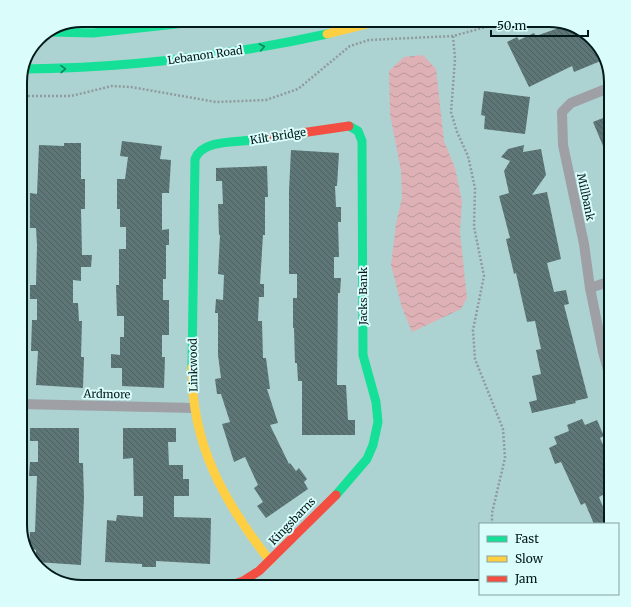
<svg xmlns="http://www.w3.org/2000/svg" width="631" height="607" viewBox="0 0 631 607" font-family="Merriweather,serif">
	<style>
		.water { fill: url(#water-waves) }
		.building { fill: url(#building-back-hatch) }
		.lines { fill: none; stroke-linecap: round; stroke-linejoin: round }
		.path { stroke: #909a9c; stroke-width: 2.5; stroke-dasharray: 2 2; stroke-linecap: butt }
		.street { stroke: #9ea0a6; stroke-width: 10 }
		.fast { stroke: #16e098; stroke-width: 9 }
		.slow { stroke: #ffcf43; stroke-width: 9 }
		.jam { stroke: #f24e42; stroke-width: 9 }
		.oneway { stroke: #0c875f }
		.labels { text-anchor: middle; stroke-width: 4; stroke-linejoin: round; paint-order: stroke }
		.street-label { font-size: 11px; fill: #001a19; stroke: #dafdfc }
		.rim { fill: none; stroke: #001a19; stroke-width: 2 }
	</style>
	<defs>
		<pattern id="water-waves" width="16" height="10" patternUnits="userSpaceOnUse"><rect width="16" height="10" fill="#ddb1b5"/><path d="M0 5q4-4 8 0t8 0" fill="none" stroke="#bc989b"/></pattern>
		<pattern id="building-back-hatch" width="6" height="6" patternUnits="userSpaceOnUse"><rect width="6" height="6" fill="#5e7676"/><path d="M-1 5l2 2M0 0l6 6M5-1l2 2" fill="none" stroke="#4b6060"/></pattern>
	</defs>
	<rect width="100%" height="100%" fill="#acd3d2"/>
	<polygon class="water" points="423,55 436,69 444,141 455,168 462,201 460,232 467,298 461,309 412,332 402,308 391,265 396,224 402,198 401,171 390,114 389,71 404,57"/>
	<g class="building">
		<polygon points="564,26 595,41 603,60 574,72 572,66 529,87 507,42 517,37 519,40 534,33 536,36"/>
		<polygon points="484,91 530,97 525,134 484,129 485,116 481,115"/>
		<polygon points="608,116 611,123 611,165 593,122"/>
		<polygon points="122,141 162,146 160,159 171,160 169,193 162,193 162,230 169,229 169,245 166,245 166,279 163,279 163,300 169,300 169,335 162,335 162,357 165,357 164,388 122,386 122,368 111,368 111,354 120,355 120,337 124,337 124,316 117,316 116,285 119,285 119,249 126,249 126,227 120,227 120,209 117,209 117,179 125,179 128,157 120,156"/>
		<polygon points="64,143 81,143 81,179 85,179 85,209 81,209 82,255 92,255 91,267 81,267 81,281 73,280 73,303 78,303 79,321 82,321 81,357 84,357 83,388 36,385 38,351 31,351 32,320 37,320 37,299 30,299 30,285 36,285 37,245 36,228 30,228 30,193 37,194 39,145 64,146"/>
		<polygon points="524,145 523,152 541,149 546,175 532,195 547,192 561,259 547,263 554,292 566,290 569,304 564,305 588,398 575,401 576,403 532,413 529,402 537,400 532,376 541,374 536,350 541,349 535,321 527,322 516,273 514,274 506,239 510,238 499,196 509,193 504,171 510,161 501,157 508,149"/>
		<polygon points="291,150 339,153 337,186 335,186 336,207 341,207 341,222 338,222 339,257 334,257 334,278 341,278 340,293 338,293 337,385 346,385 348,420 355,420 355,435 302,435 302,381 298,381 297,363 295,363 294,328 293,328 293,298 297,298 297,274 289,274 289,191"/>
		<polygon points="267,166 268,197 265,197 265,235 263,235 260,284 264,284 264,297 259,297 258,321 262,321 263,358 266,358 270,389 267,389 278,423 270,425 289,464 290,463 296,471 299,468 307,479 304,482 308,489 266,518 257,506 263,502 254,488 258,485 245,457 234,462 222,424 230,422 221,394 217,394 215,379 221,378 218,355 218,313 215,313 216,299 223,300 224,275 218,274 220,235 219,235 218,204 223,204 222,181 216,181 216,168"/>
		<polygon points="582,419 585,425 597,420 604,436 600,438 611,461 611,479 607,480 611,491 599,497 610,524 594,524 585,503 581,505 561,462 555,464 549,448 557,444 554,437 569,431 567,425"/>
		<polygon points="30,428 79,428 79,463 83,463 84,498 81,565 36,562 36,550 29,548 30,532 35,532 37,476 29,476 30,462 38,462 38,441 30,441"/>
		<polygon points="123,428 176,428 176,442 168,442 169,465 183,465 183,479 189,479 189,496 174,496 174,517 211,518 210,564 156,561 156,567 142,567 142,564 105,562 107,520 116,521 117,515 143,517 143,496 134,496 133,458 123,459"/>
	</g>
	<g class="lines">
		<g class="path">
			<polyline points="453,36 455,59 451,112 457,132 468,156 475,188 474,227 484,276 473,330 475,359 503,429 505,458 492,513 492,524"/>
			<polyline points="20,96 71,96 112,86 131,87 216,102 266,100 298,89 350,46 369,40 453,36 486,27 498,20"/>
		</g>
		<g class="street">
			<polyline points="611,87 571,103 562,112 563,145 584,244 590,288 603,352 611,381"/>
			<polyline points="590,288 611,281"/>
			<polyline points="20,404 194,408"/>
			<polyline points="80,587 90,587"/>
		</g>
		<g class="fast">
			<polyline points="49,32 93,33 213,20"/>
			<path d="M24 69C126 68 227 56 327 34"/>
			<path d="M192 367 195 159C203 138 240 143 260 139"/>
			<polyline points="336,495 367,459 373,445 378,422 376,402 363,355 362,141 358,131 349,126"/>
		</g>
		<g class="slow">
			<polyline points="327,34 383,20"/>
			<path d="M192 367C191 444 224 502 270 561"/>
		</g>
		<g class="jam">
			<polyline points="260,139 349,126"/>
			<polyline points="226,587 243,581 259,571 336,495"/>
		</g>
	</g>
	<defs><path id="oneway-chevron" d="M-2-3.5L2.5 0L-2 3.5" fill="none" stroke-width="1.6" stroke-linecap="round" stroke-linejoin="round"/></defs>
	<g class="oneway">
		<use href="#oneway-chevron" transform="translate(262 47) rotate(-11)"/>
		<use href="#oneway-chevron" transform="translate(63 69) rotate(-1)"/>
	</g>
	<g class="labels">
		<g class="street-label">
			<text transform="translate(205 55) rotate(-8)" y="4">Lebanon Road</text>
			<text transform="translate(278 136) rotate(-9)" y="4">Kilt Bridge</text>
			<text transform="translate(586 197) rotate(78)" y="4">Millbank</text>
			<text transform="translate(363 296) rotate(-90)" y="4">Jacks Bank</text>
			<text transform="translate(193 365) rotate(-91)" y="4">Linkwood</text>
			<text transform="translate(107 394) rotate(1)" y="4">Ardmore</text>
			<text transform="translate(292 521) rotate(-46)" y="4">Kingsbarns</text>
		</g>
	</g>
	<path d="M0 0H631V607H0ZM82 27H549A55 55 0 0 1 604 82V525A55 55 0 0 1 549 580H82A55 55 0 0 1 27 525V82A55 55 0 0 1 82 27Z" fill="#dafdfc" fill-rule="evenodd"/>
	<path class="rim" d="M82 27H549A55 55 0 0 1 604 82V525A55 55 0 0 1 549 580H82A55 55 0 0 1 27 525V82A55 55 0 0 1 82 27Z"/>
	<rect x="479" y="523" width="140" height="72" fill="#dafdfc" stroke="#83a2a1"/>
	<rect x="487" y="536" width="20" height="6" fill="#16e098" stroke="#83a2a1"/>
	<text x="515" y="543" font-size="12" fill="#001a19">Fast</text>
	<rect x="487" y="556" width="20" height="6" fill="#ffcf43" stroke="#83a2a1"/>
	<text x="515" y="563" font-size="12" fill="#001a19">Slow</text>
	<rect x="487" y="576" width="20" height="6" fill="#f24e42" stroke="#83a2a1"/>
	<text x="515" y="583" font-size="12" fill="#001a19">Jam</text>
	<path d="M491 30v6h97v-6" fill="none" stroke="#001a19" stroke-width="2"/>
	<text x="497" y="30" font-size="12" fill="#001a19" stroke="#dafdfc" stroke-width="3" paint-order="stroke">50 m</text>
</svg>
